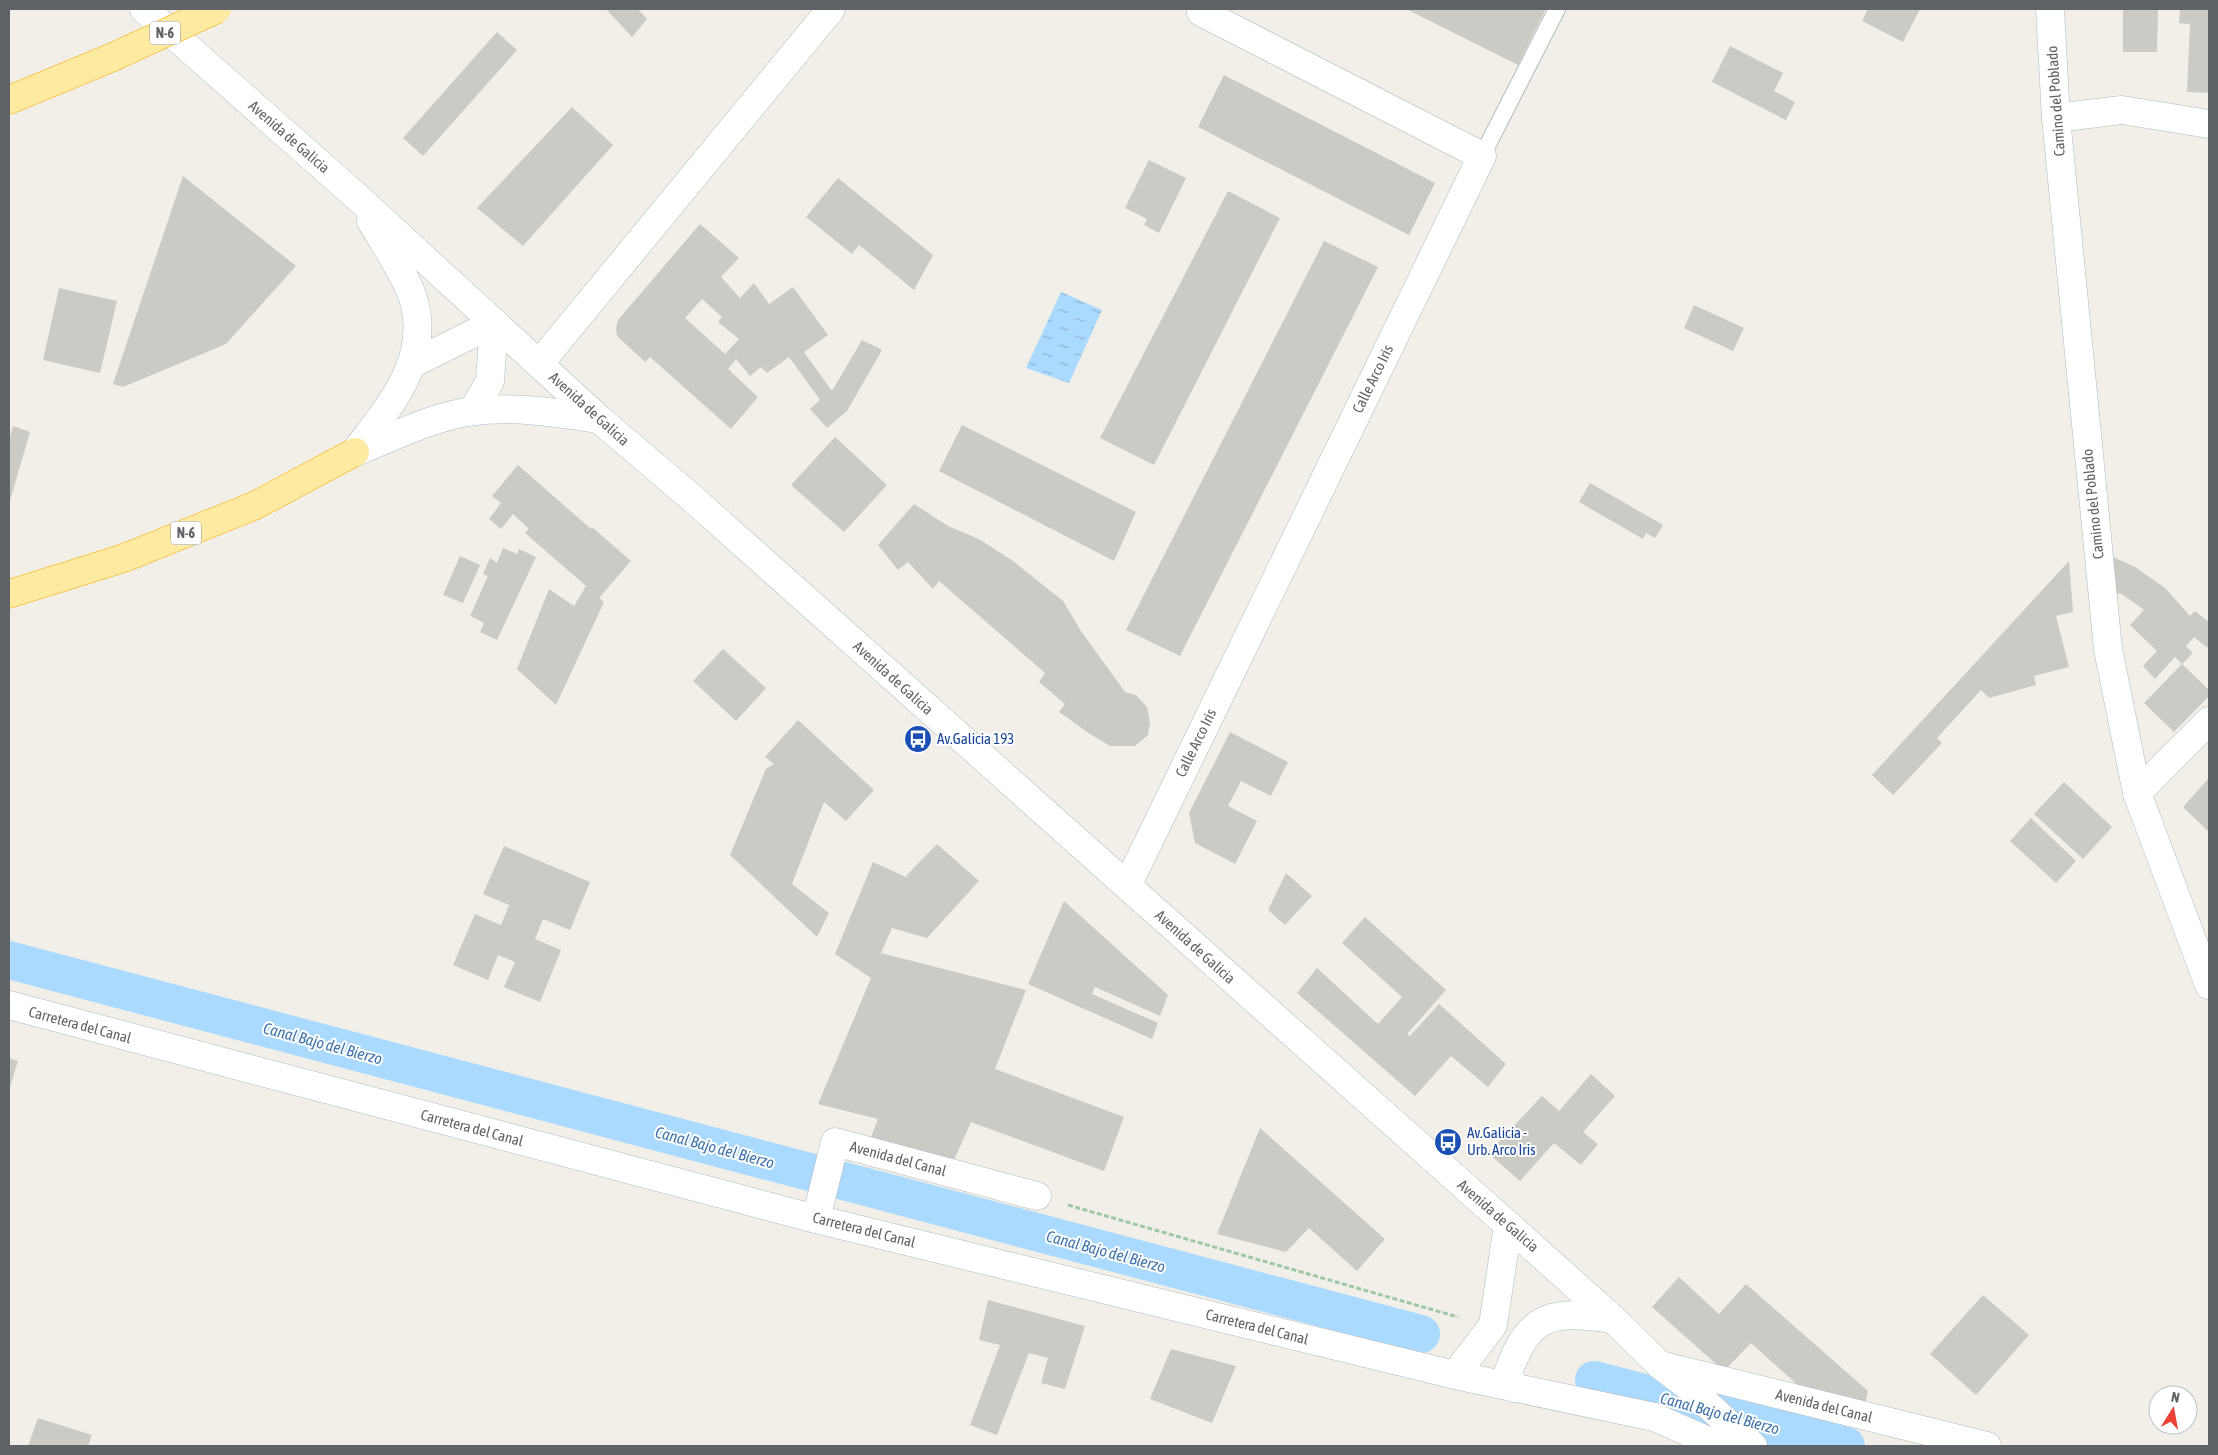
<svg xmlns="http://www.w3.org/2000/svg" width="2218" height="1455" viewBox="0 0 2218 1455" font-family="'Asap Condensed',sans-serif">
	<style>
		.water { fill: url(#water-ripples) }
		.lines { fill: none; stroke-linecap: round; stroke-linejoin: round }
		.canal { stroke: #aadaff; stroke-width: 38 }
		.building { fill: #cccac5; fill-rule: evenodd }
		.service-casing { stroke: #b5b8bc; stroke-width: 18 }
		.minor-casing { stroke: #b5b8bc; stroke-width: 29 }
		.tertiary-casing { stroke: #b5b8bc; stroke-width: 29 }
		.secondary-casing { stroke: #b6babf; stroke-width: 29 }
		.trunk-casing { stroke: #f9ab00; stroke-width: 29 }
		.path { stroke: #9cc7a9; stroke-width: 3; stroke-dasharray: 5 2.5; stroke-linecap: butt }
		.service { stroke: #fff; stroke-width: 16 }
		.minor { stroke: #fff; stroke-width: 28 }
		.tertiary { stroke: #fff; stroke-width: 28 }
		.secondary { stroke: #fff; stroke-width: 28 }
		.trunk { stroke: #feeaa1; stroke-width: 28 }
		.trunk-bridge-casing { stroke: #f9ab00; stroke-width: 29; stroke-linecap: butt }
		.trunk-bridge { stroke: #feeaa1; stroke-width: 28 }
		.labels { text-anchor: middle; stroke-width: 4; stroke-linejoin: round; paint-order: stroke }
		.shield { fill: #fff; stroke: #8f9295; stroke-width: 1 }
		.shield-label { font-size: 14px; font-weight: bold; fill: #5f6368 }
		.street-label { font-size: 15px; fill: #5f6368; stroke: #fff }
		.transit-label { font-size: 15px; fill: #164399; stroke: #fff; text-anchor: start }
		.water-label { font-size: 16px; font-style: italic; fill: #4174aa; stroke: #fff }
	</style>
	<defs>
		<pattern id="water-ripples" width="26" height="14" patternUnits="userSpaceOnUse" patternTransform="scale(1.25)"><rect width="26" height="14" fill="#aadaff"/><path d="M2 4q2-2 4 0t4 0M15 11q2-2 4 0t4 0" fill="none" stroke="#8eb4d2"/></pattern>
	</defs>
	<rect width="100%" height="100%" fill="#f1efe8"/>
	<polygon class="water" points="1061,292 1102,310 1069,383 1026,368"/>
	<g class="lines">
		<g class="canal">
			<polyline points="9,960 1421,1334"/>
			<polyline points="1594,1380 1846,1446"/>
		</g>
	</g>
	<g class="building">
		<polygon points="606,9 638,9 647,19 632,37"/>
		<polygon points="1406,9 1546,9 1518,65"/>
		<polygon points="1868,9 1920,9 1903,42 1862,21"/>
		<polygon points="2123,9 2158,9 2157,52 2123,52"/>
		<polygon points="2180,9 2209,9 2209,93 2187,92 2190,24 2179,23"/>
		<polygon points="497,32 517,50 423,156 403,138"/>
		<polygon points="1730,46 1783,73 1774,91 1795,102 1786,120 1712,82"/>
		<polygon points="1224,75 1435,183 1409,235 1198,127"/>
		<polygon points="572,107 613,145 523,246 477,208"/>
		<polygon points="1149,160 1186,178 1159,233 1144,225 1147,219 1125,208"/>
		<polygon points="183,176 296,266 226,344 123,387 113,384"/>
		<polygon points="838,178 933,255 914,290 859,245 852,254 806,217"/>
		<polygon points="1228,191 1280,218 1154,465 1100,438"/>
		<path d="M700 224 739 258 721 277 740 298 754 283 769 304 793 287 828 335 804 352 832 391 862 340 882 350 847 411 827 428 810 409 820 400 789 357 767 373 761 367 750 376 736 359 728 369 758 397 731 429 650 357 645 362 617 336 616 328 618 320ZM702 299 722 317 718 322 739 339 725 354 685 318Z"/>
		<polygon points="1324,241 1378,267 1180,656 1126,630"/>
		<polygon points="59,288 117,301 100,373 43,360"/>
		<polygon points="1694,305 1744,328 1733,351 1684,328"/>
		<polygon points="962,425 1136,512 1114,561 939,471"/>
		<polygon points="13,426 30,432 9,504 9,441"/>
		<polygon points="835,437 887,485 844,532 791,485"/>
		<polygon points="518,465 591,529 592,527 631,561 599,598 604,602 556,705 517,669 549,589 574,606 586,586 525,533 529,529 513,514 501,529 489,519 501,503 492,496"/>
		<polygon points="1590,483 1663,525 1655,538 1646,533 1643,539 1579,502"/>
		<polygon points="914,504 948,526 979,539 1013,561 1063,601 1081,631 1125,692 1136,695 1147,707 1150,722 1148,735 1135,746 1110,746 1090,734 1059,712 1065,704 1039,682 1045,673 939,581 933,589 908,562 898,570 878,545"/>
		<polygon points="503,548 517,554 519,549 536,557 497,640 480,632 484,623 470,616 488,576 483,574 490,558 497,563"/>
		<polygon points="2104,553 2135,567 2165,588 2190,616 2195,611 2209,622 2209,649 2194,637 2186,646 2193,653 2182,664 2209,690 2209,696 2174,732 2144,703 2182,664 2175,657 2155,679 2143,666 2157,651 2130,625 2144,610 2122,594 2110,593"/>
		<polygon points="460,556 480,565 463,603 443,595"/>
		<polygon points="2069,561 2073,612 2056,616 2069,667 2034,676 2036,685 1989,698 1981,690 1937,738 1942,743 1893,795 1872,775"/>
		<polygon points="723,649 766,688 736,721 693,681"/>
		<polygon points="798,720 874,790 846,821 824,802 792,884 829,913 817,937 730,855 766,769 774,764 765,757"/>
		<polygon points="1230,732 1288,762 1271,796 1241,781 1228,806 1257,821 1235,864 1195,843 1189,813"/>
		<polygon points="2209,778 2209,832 2183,807"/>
		<polygon points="2064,782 2112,827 2083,859 2034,814"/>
		<polygon points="2031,818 2076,861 2056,883 2010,841"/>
		<polygon points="937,844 979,881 927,938 892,928 881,953 1026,990 995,1069 1124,1117 1104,1171 971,1122 954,1160 871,1137 878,1119 818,1104 871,978 835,954 873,862 908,878 906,876"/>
		<polygon points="504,846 590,882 570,930 543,919 535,939 561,950 540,1002 504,987 515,962 498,955 488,980 453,965 475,914 501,925 509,905 483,894"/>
		<polygon points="1286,873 1312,896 1285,925 1268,910"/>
		<polygon points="1064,901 1168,995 1160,1016 1095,987 1092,994 1158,1023 1152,1039 1028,984"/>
		<polygon points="1365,917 1446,990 1407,1034 1410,1036 1439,1004 1506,1064 1488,1087 1451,1056 1415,1096 1297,993 1317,968 1378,1024 1402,997 1342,943"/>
		<polygon points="9,1058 18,1061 9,1090"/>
		<polygon points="1591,1074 1615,1096 1583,1132 1598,1144 1581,1165 1554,1143 1520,1181 1488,1153 1542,1096 1559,1111"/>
		<polygon points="1260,1128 1385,1239 1357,1271 1309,1228 1286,1252 1217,1234"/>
		<polygon points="1679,1277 1719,1314 1746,1284 1868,1391 1865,1405 1802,1389 1751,1343 1724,1371 1652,1307"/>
		<polygon points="1983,1295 2029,1335 1976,1395 1930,1354"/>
		<polygon points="988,1300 1085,1326 1065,1389 1041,1383 1048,1358 1029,1353 997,1435 970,1425 1000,1345 979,1340"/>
		<polygon points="1171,1349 1236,1366 1212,1423 1150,1399"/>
		<polygon points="38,1418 92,1435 88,1446 28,1446"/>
	</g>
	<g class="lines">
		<g class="service-casing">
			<polyline id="service" points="1482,156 1557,9"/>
		</g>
		<g class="minor-casing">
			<g id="minor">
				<polyline points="2050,9 2056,118 2108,649 2137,793 2209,985"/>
				<polyline points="2056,118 2122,110 2209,124"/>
				<polyline points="539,364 831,9"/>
				<polyline points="2137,793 2209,721"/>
				<polyline points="1127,886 1482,156 1201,12"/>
				<polyline points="816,1219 835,1142 1037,1196"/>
				<polyline points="1660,1365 1987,1446"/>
				<polyline points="1455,1375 1493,1325 1508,1225"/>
				<path d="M1514 1388 1508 1373C1530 1311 1554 1311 1613 1319"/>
			</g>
		</g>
		<g class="tertiary-casing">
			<polyline id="tertiary" points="9,1005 816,1219 1455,1375 1654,1417 1720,1446"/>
		</g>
		<g class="secondary-casing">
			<g id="secondary">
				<polyline points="144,9 356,196 599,419 693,499 1508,1225 1613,1319 1660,1365 1685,1384 1753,1446"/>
				<polyline points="412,364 494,323"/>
				<polyline points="473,411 490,381 494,323"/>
				<path d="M355 452C389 407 432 359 413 298 405 274 384 243 371 221"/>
				<path d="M355 452C393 437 433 416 474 411 516 406 558 413 599 419"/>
			</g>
		</g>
		<g class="trunk-casing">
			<g id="trunk">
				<polyline points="9,100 113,57"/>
				<polyline points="9,594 124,558 254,506 355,452"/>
			</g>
		</g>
		<polyline class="path" points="1068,1205 1458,1317"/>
		<use href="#service" class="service"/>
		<use href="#minor" class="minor"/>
		<use href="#tertiary" class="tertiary"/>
		<use href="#secondary" class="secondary"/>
		<use href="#trunk" class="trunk"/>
		<g class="trunk-bridge-casing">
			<polyline id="trunk-bridge" points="113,57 217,9"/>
		</g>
		<use href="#trunk-bridge" class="trunk-bridge"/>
	</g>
	<defs>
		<g id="bus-disc" transform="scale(1.4375)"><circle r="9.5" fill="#1a4fb4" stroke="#fff"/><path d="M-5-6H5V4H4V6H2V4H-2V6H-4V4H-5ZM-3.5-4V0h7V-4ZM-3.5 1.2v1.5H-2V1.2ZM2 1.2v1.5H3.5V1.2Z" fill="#fff"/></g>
	</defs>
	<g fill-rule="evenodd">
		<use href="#bus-disc" x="918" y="739"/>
		<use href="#bus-disc" x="1448" y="1142"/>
	</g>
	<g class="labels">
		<g class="shield">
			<rect x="150" y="21.5" width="30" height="23" rx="4"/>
			<rect x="171" y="521.5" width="30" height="23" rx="4"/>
		</g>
		<g class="shield-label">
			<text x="165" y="38">N-6</text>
			<text x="186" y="538">N-6</text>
		</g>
		<g class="street-label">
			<text transform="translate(2056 101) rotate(-94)" y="5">Camino del Poblado</text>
			<text transform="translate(289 137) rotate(41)" y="5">Avenida de Galicia</text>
			<text transform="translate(1373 379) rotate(-64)" y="5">Calle Arco Iris</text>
			<text transform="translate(589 409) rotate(42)" y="5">Avenida de Galicia</text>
			<text transform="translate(2093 504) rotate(-96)" y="5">Camino del Poblado</text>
			<text transform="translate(893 678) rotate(42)" y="5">Avenida de Galicia</text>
			<text transform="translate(1196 743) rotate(-64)" y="5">Calle Arco Iris</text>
			<text transform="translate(1195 947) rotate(42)" y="5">Avenida de Galicia</text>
			<text transform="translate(80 1025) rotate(15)" y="5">Carretera del Canal</text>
			<text transform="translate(472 1128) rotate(15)" y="5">Carretera del Canal</text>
			<text transform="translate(898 1159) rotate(15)" y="5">Avenida del Canal</text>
			<text transform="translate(1498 1216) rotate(41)" y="5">Avenida de Galicia</text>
			<text transform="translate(864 1230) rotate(14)" y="5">Carretera del Canal</text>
			<text transform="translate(1257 1327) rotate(14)" y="5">Carretera del Canal</text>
			<text transform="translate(1824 1406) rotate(14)" y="5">Avenida del Canal</text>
		</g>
		<g class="transit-label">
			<text x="937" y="744">Av.Galicia 193</text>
			<text x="1467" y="1138">Av.Galicia -<tspan x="1467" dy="17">Urb. Arco Iris</tspan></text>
		</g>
		<g class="water-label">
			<text transform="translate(323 1043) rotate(15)" y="6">Canal Bajo del Bierzo</text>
			<text transform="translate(715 1147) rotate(15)" y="6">Canal Bajo del Bierzo</text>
			<text transform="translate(1106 1251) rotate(15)" y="6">Canal Bajo del Bierzo</text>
			<text transform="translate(1720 1413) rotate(15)" y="6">Canal Bajo del Bierzo</text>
		</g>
	</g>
	<rect width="2218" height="1455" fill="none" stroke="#5f6368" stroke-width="20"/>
	<g transform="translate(2173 1410) rotate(11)"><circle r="24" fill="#ffffff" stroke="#bfc1c3"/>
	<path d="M0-4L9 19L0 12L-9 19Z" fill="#ea4335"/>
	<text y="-8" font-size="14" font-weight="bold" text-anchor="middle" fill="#5f6368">N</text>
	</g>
</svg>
